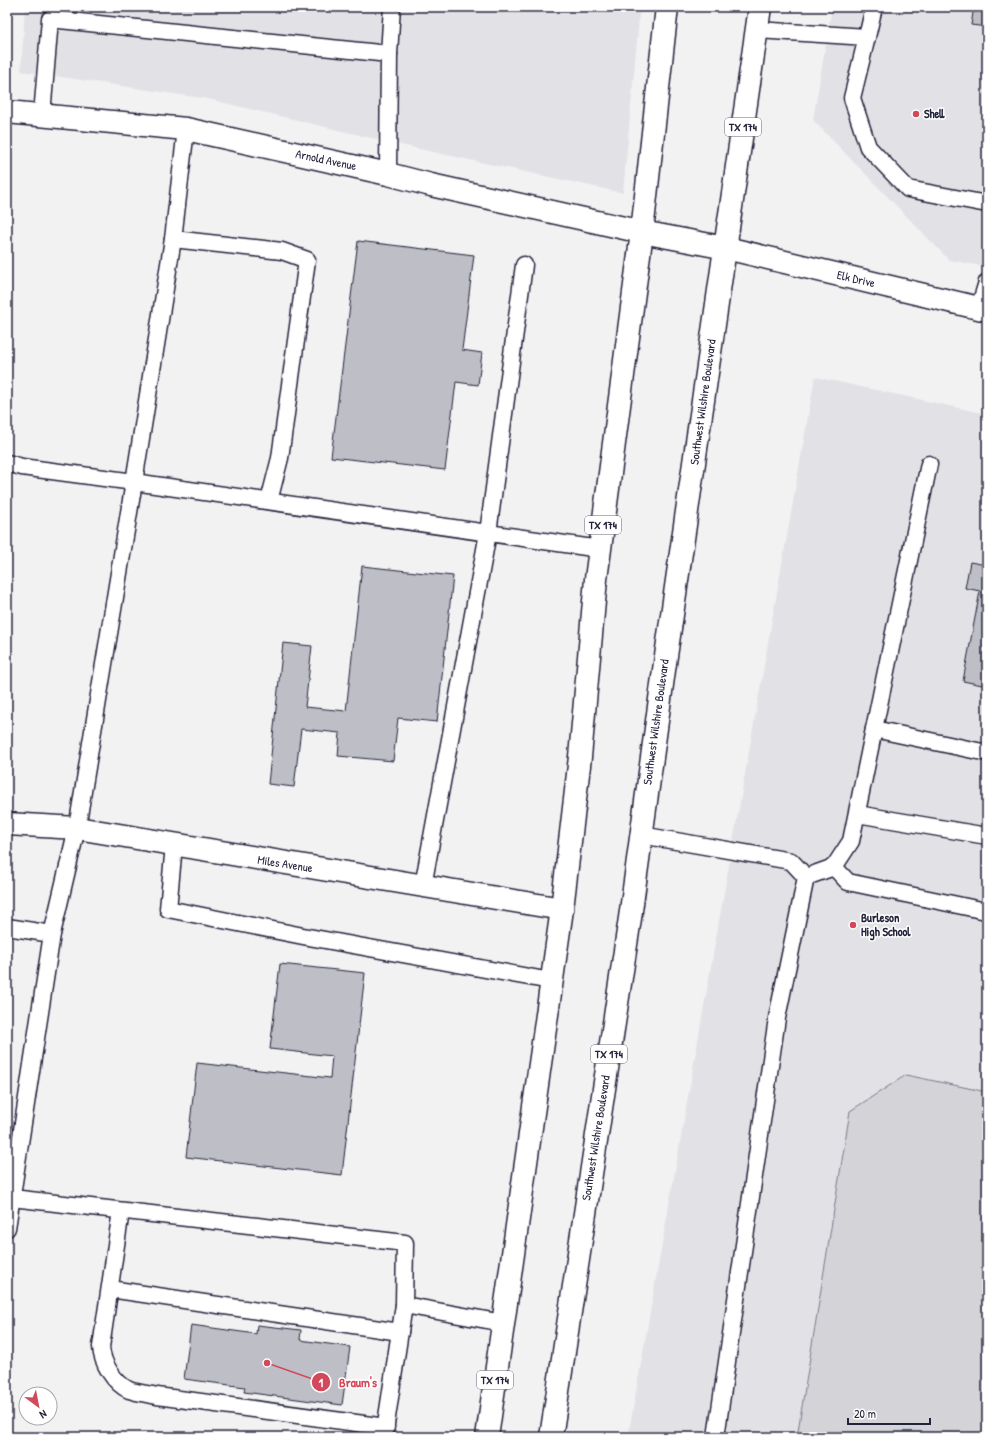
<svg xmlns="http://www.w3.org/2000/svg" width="994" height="1444" viewBox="0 0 994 1444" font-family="'Patrick Hand',sans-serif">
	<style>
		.built { fill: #e2e2e6 }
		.green { fill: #d3d3d8; stroke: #7a7a8a }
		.building { fill: #bebec6; stroke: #22223b }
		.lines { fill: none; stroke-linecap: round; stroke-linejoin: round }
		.service-casing { stroke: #22223b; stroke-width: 19 }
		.minor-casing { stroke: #22223b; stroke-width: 25 }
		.tertiary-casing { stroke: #22223b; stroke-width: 25 }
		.primary-casing { stroke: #22223b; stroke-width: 25 }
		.service { stroke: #fff; stroke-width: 16 }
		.minor { stroke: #fff; stroke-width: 22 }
		.tertiary { stroke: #fff; stroke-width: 22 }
		.primary { stroke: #fff; stroke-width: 22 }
		.poi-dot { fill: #d1495b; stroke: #fff; stroke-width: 1.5 }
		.labels { text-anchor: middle; stroke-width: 3; stroke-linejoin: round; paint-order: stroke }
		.shield { fill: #fff; stroke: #646476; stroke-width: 1 }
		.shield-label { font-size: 11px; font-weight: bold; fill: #22223b }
		.poi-label { font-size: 12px; font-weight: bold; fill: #22223b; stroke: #fff; text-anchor: start }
		.street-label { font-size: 12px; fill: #22223b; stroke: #fff }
		.leader { fill: none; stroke: #d1495b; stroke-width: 1.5 }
		.callout-dot { fill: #d1495b; stroke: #fff; stroke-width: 1.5 }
		.mark-label { font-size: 12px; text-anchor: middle; font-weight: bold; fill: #fff }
		.callout-label { font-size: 13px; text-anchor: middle; font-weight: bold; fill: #d1495b; stroke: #fff; stroke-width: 3; stroke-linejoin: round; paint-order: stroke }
	</style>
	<rect width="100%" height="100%" fill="#f2f2f3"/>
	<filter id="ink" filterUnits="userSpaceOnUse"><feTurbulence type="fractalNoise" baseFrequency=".025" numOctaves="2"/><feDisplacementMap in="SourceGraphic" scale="8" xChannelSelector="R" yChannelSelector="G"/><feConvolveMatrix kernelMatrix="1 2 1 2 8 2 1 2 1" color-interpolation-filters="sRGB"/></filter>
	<g filter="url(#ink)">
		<g class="built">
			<polygon points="25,7 640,7 623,193 401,145 208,99 21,71"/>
			<polygon points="832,7 987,7 987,267 949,260 813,120"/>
			<polygon points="815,377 987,414 987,1437 628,1437"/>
		</g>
		<polygon class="green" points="906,1075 987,1092 987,1437 797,1437 850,1111"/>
		<g class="building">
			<polygon points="974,7 987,7 987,27 971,25"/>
			<polygon points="358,241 474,255 462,350 482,353 478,385 456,382 445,470 331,457"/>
			<polygon points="987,560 987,686 963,681 980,591 965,588 970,562 986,565"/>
			<polygon points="362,566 453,576 437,722 398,718 393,761 338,756 340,733 301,729 294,787 268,784 283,643 312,646 305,707 346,711"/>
			<polygon points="280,964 365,973 342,1175 186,1157 197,1063 330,1078 332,1056 270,1049"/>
			<polygon points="7,969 11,969 7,996"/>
			<polygon points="191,1325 256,1334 257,1325 301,1330 300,1340 350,1347 342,1405 244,1392 245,1387 184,1379"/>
		</g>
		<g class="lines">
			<g class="service-casing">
				<g id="service">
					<polyline points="756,30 867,37 874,7"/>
					<polyline points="867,37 852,98 868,147 908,189 987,204"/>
					<polyline points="389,54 392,7"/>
					<polyline points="42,115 50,19 389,54 388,174"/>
					<polyline points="173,239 282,251 307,260 280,458 269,501"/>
					<polyline points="979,308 987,282"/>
					<polyline points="7,463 22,467 134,482 600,549"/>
					<polyline points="874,729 929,464"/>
					<polyline points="857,814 987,836"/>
					<polyline points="641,835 791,861 806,877 777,1018 716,1437"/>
					<polyline points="174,845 168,909 303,936 551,981"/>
					<polyline points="834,867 848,882 986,911 987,908"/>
					<polyline points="806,877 834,867 851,841 874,729 987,753"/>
					<polyline points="423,886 488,533 524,265"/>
					<polyline points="7,927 52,934"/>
					<polyline points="12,1198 405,1243 404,1305"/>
					<path d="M121 1211 101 1347C102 1363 114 1383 129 1390 138 1393 148 1394 157 1396L386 1427"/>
					<polyline points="7,1228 52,934 77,828 134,482 173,239 186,129"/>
					<polyline points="110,1289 400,1332"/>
					<polyline points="384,1437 404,1305 503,1323"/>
				</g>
			</g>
			<g class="minor-casing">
				<g id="minor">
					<polyline points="7,112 186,129 388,174 431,185 642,232 726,248"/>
					<polyline points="7,824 77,828 562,909"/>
				</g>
			</g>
			<g class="tertiary-casing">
				<polyline id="tertiary" points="726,248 987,310"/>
			</g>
			<g class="primary-casing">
				<g id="primary">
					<polyline points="487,1437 562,909 580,757 596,579 642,232 667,7"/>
					<polyline points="551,1437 630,918 664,670 760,7"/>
				</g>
			</g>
			<use href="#service" class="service"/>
			<use href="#minor" class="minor"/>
			<use href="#tertiary" class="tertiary"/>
			<use href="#primary" class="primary"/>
		</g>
	</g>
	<g class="poi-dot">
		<circle cx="916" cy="114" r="4"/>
		<circle cx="853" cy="925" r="4"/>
	</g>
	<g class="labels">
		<g class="shield">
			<rect x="725" y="118" width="36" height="18" rx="3"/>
			<rect x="585" y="516" width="36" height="18" rx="3"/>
			<rect x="591" y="1045" width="36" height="18" rx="3"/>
			<rect x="477" y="1371" width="36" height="18" rx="3"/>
		</g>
		<g class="shield-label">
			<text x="743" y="131">TX 174</text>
			<text x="603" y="529">TX 174</text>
			<text x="609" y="1058">TX 174</text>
			<text x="495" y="1384">TX 174</text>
		</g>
		<g class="poi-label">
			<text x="924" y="118">Shell</text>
			<text x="861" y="922">Burleson<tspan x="861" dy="14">High School</tspan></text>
		</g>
		<g class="street-label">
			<text transform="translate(326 160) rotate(12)" y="4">Arnold Avenue</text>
			<text transform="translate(856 279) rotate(13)" y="4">Elk Drive</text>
			<text transform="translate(703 402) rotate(-82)" y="4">Southwest Wilshire Boulevard</text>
			<text transform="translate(656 722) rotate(-82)" y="4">Southwest Wilshire Boulevard</text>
			<text transform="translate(285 864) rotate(9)" y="4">Miles Avenue</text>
			<text transform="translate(596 1138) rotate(-81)" y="4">Southwest Wilshire Boulevard</text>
		</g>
	</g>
	<path class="leader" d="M267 1363L321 1382"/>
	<g class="callout-dot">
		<circle cx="267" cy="1363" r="4"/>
		<circle cx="321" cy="1382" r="10"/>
	</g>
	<g class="mark-label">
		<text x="321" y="1387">1</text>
	</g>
	<g class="callout-label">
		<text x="358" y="1387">Braum's</text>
	</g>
	<rect width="994" height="1444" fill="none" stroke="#fff" stroke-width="24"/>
	<rect x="12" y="12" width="970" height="1420" fill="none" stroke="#22223b" stroke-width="1.5" filter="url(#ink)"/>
	<g transform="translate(38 1406) rotate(148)"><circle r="19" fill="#ffffff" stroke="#a7a7b1"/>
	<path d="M0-3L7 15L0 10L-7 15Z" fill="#d1495b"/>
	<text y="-6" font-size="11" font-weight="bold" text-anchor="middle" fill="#22223b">N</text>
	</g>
	<path d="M848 1418v6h82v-6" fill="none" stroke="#22223b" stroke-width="2"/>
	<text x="854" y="1418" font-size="12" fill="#22223b" stroke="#ffffff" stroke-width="3" paint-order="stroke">20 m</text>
</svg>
